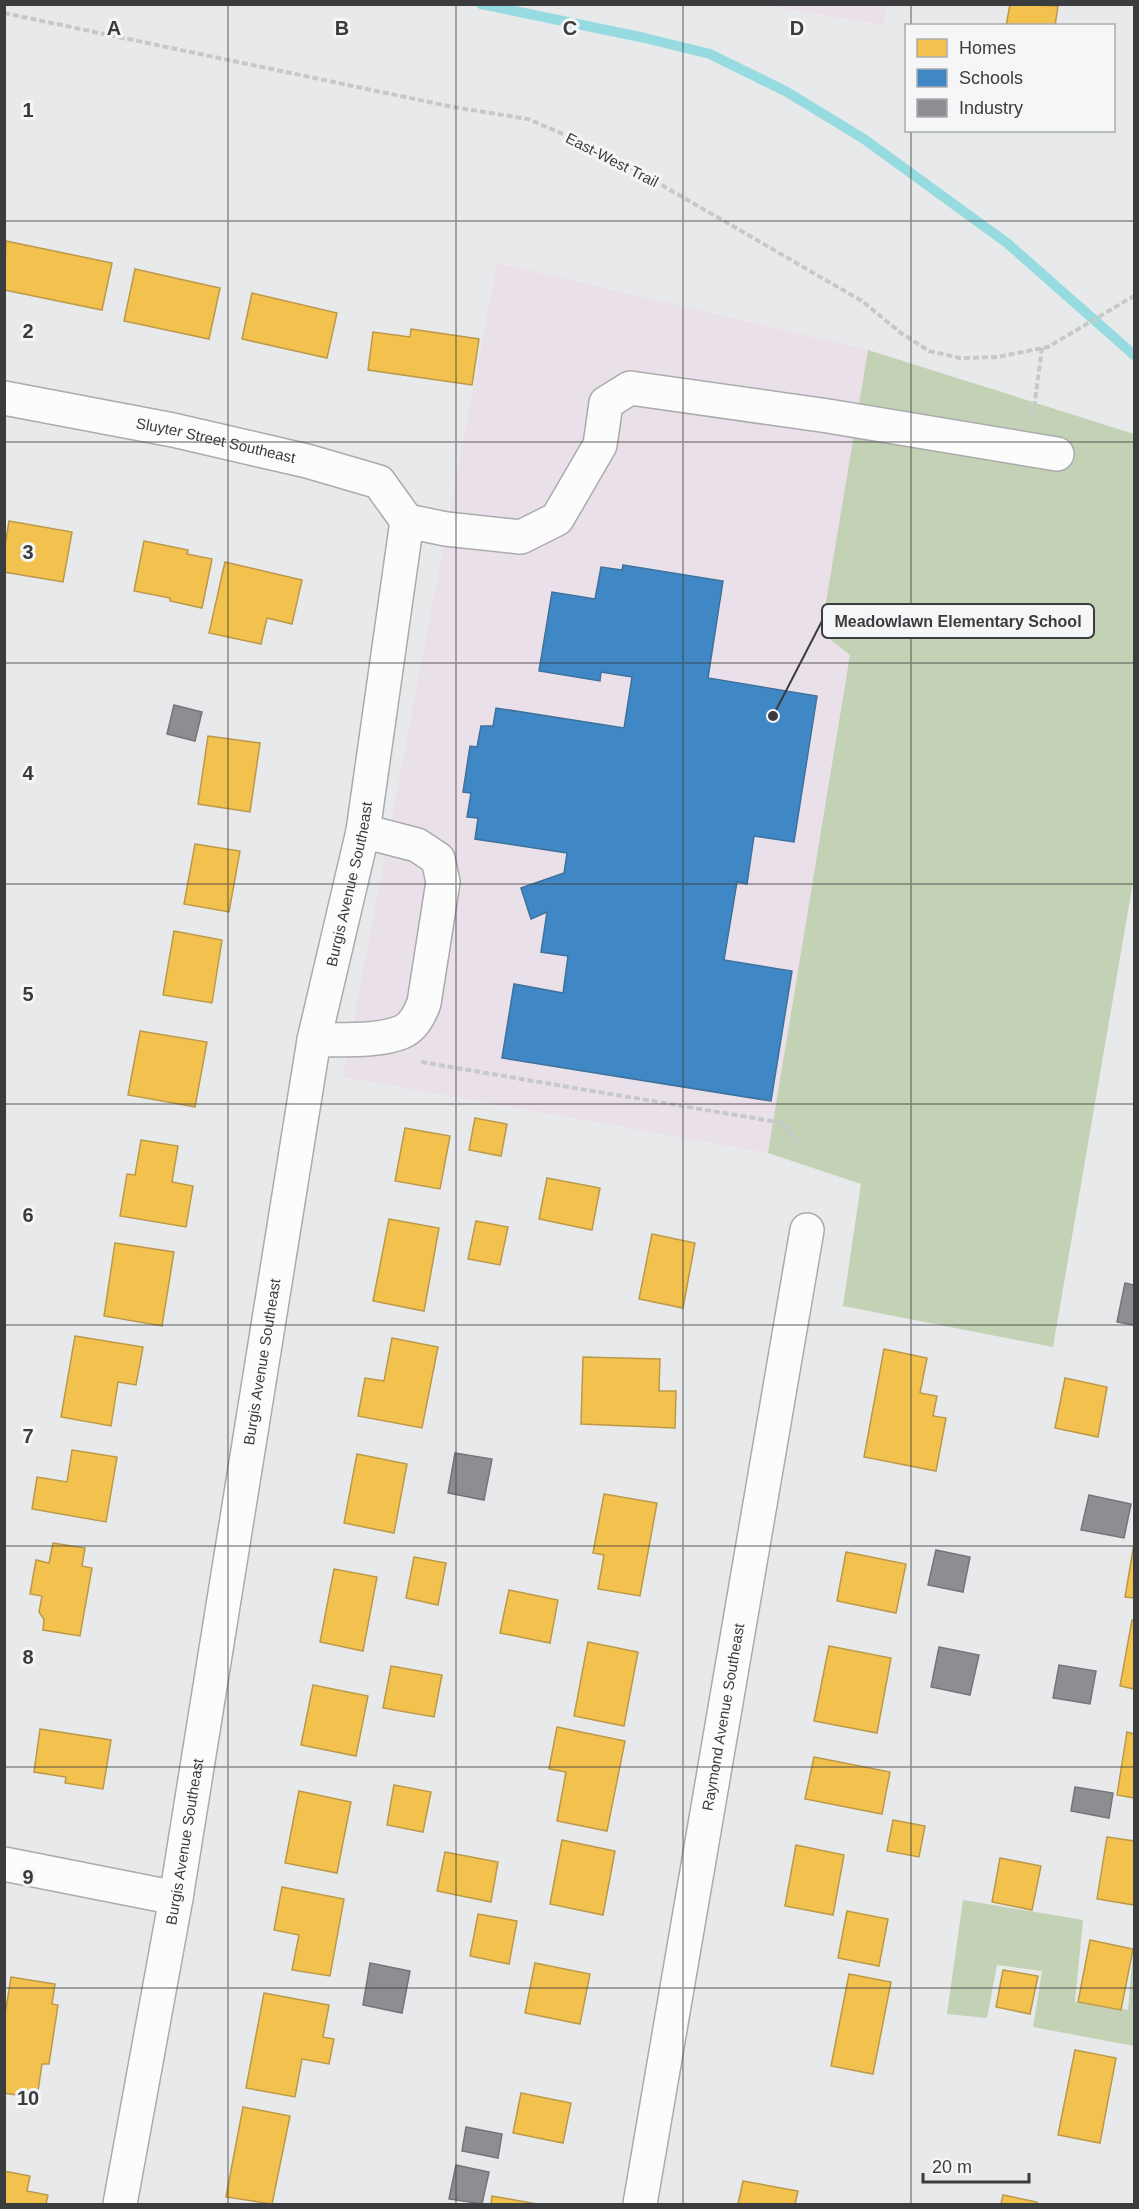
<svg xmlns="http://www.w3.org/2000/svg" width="1139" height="2209" viewBox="0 0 1139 2209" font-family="Helvetica,sans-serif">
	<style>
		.education { fill: #eae0e9 }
		.green { fill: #c3d2b5 }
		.homes { fill: #f2c14e; stroke: #bb9949; stroke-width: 1.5 }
		.schools { fill: #3f88c5; stroke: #3e719c; stroke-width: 1.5 }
		.industry { fill: #8d8d92; stroke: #747578; stroke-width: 1.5 }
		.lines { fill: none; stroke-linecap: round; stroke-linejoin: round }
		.stream { stroke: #96dbe0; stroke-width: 10 }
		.minor-casing { stroke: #aaabac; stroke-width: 36 }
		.path { stroke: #c7c8c9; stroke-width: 4; stroke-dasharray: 6 3; stroke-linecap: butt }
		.minor { stroke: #fcfcfc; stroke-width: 33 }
		.grid { fill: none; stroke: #3b3c3d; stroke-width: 1.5; stroke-opacity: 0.55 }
		.labels { text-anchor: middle; stroke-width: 6; stroke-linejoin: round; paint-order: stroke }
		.street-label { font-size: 15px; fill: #3b3c3d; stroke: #f4f6f8 }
		.grid-label { font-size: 20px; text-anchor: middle; font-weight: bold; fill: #3b3c3d; stroke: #f4f6f8; stroke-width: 6; stroke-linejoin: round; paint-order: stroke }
		.leader { fill: none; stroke: #3b3c3d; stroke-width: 2 }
		.callout-dot { fill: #3b3c3d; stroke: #f4f6f8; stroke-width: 2 }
		.callout { fill: #f4f6f8; stroke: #3b3c3d; stroke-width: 2 }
		.callout-label { font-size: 16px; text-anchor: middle; font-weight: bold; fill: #3b3c3d }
	</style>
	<rect width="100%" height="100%" fill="#e8e9ea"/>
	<g class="education">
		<polygon points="764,5 887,5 883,25"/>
		<polygon points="497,263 868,350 1134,434 1134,876 1053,1347 843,1306 861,1183 768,1153 343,1077"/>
	</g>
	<g class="green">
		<polygon points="868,350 1134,434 1134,876 1053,1347 843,1306 861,1184 768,1153 850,655 821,632"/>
		<polygon points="963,1900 1083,1920 1075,2002 1128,2010 1134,1940 1134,2046 1033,2027 1042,1971 997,1965 987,2018 947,2014"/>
	</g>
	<g class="homes">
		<polygon points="1010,4 1058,6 1055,26 1006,26"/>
		<polygon points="6,241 112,263 102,310 4,290"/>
		<polygon points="135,269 220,288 209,339 124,321"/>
		<polygon points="252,293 337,313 327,358 242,339"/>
		<polygon points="411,329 479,339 472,385 368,370 373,332 410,337"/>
		<polygon points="9,521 72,532 63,582 4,572 4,552"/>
		<polygon points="144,541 188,550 187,554 212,559 202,608 170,601 170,598 134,591"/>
		<polygon points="225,562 302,580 292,624 267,618 261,644 209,633"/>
		<polygon points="208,736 260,743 250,812 198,804"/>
		<polygon points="195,844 240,851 229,912 184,904"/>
		<polygon points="174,931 222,940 212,1003 163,995"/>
		<polygon points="140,1031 207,1042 195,1107 128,1095"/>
		<polygon points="475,1118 507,1124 501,1156 469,1150"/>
		<polygon points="405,1128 450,1136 440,1189 395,1181"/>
		<polygon points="141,1140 178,1146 172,1182 193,1186 186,1227 120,1216 127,1174 135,1175"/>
		<polygon points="547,1178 600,1188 592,1230 539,1219"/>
		<polygon points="389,1219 439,1228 424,1311 373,1301"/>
		<polygon points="476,1221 508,1227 500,1265 468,1259"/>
		<polygon points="652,1234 695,1243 683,1308 639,1299"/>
		<polygon points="115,1243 174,1252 162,1326 104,1316"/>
		<polygon points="75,1336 143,1347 136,1385 118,1382 111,1426 61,1417"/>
		<polygon points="392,1338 438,1347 422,1428 358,1416 365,1378 384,1381"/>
		<polygon points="884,1349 927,1358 920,1393 937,1396 933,1416 946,1418 936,1471 864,1457"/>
		<polygon points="583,1357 660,1359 659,1391 676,1391 675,1428 581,1424"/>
		<polygon points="1065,1378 1107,1387 1098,1437 1055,1428"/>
		<polygon points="72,1450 117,1457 106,1522 32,1509 37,1477 67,1482"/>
		<polygon points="357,1454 407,1464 394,1533 344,1523"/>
		<polygon points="604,1494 657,1503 640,1596 598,1589 604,1555 593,1553"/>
		<polygon points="53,1543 85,1548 82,1566 92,1568 80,1636 43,1630 44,1619 39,1612 42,1596 30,1594 36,1560 49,1563"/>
		<polygon points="1134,1544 1134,1598 1125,1597"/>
		<polygon points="846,1552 906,1564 896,1613 837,1601"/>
		<polygon points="414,1557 446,1563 438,1605 406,1598"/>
		<polygon points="334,1569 377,1577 363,1651 320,1642"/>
		<polygon points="509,1590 558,1600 550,1643 500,1633"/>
		<polygon points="1132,1620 1134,1621 1134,1689 1120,1686"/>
		<polygon points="588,1642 638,1652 624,1726 574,1716"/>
		<polygon points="829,1646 891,1658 877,1733 814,1721"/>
		<polygon points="391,1666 442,1675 434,1717 383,1708"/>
		<polygon points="313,1685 368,1696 356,1756 301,1745"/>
		<polygon points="557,1727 625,1741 607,1831 557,1821 566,1772 549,1769"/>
		<polygon points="40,1729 111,1740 103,1789 65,1783 66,1777 34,1772"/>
		<polygon points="1127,1732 1134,1734 1134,1798 1117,1795"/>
		<polygon points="814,1757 890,1772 882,1814 805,1799"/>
		<polygon points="394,1785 431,1792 423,1832 387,1825"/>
		<polygon points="299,1791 351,1802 337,1873 285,1863"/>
		<polygon points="893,1820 925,1826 919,1857 887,1851"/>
		<polygon points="1107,1837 1134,1841 1134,1905 1097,1899"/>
		<polygon points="562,1840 615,1851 603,1915 550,1904"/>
		<polygon points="796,1845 844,1855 833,1915 785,1906"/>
		<polygon points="445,1852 498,1862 491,1902 437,1891"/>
		<polygon points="1000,1858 1041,1866 1032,1910 992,1902"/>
		<polygon points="282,1887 344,1899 330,1976 292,1970 299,1935 274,1930"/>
		<polygon points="847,1911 888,1919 879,1966 838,1958"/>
		<polygon points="478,1914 517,1921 509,1964 470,1956"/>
		<polygon points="1090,1940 1133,1949 1121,2010 1078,2002"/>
		<polygon points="535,1963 590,1974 580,2024 525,2013"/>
		<polygon points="1003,1970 1038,1976 1030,2014 996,2007"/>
		<polygon points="849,1974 891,1982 873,2074 831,2066"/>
		<polygon points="11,1977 55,1984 52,2004 58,2005 49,2064 42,2064 37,2098 4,2093 4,2021"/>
		<polygon points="264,1993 329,2005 323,2037 334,2039 329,2064 302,2059 295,2097 246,2088"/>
		<polygon points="1075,2050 1116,2058 1100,2143 1058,2135"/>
		<polygon points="521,2093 571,2103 563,2143 513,2133"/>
		<polygon points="243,2107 290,2116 272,2204 226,2197"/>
		<polygon points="4,2171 30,2176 27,2191 48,2195 46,2204 4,2204"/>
		<polygon points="743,2181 798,2191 795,2204 738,2204"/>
		<polygon points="1003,2195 1037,2202 1037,2204 1001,2204"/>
		<polygon points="492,2196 537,2204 491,2204"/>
	</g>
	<polygon class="schools" points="623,565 723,581 708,678 817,696 794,842 754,836 747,884 737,882 724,960 792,971 771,1101 502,1058 514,984 563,993 568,956 541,952 547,912 531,919 521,888 564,873 567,853 475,839 478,818 467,817 471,793 463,792 470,746 477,747 481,726 493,726 496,708 624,728 632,677 601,672 600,681 539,671 552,592 595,599 601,567 622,570"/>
	<g class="industry">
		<polygon points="174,705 202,712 195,741 167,734"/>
		<polygon points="1125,1283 1134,1285 1134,1325 1117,1322"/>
		<polygon points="455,1453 492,1459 484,1500 448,1493"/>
		<polygon points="1089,1495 1131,1504 1124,1538 1081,1530"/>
		<polygon points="936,1550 970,1557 963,1592 928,1585"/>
		<polygon points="939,1647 979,1655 970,1695 931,1687"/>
		<polygon points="1059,1665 1096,1671 1090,1704 1053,1698"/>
		<polygon points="1075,1787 1113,1793 1109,1818 1071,1811"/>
		<polygon points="370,1963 410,1971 402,2013 363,2005"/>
		<polygon points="466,2127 502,2134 498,2158 462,2151"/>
		<polygon points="456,2165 489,2172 482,2204 449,2199"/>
	</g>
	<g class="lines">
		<polyline class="stream" points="481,4 645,38 710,54 787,92 864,139 1007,243 1134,355"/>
		<g class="minor-casing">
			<g id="minor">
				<path id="s1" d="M4 398 173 430 307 461 379 482 407 521"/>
				<polyline points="407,521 446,529 521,537 557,519 600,445 606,403 630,388 828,416 1057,454"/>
				<path d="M314 1040C340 1039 379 1042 402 1032 414 1027 420 1014 424 1003L443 882 438 859 417 845 363 831"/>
				<polyline points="4,1864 176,1898"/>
				<path id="s2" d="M120 2204 176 1898 314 1040 363 831 407 521"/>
				<path id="s3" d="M640 2204 807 1230"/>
			</g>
		</g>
		<g class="path">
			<polyline points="4,13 453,107 528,119 603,151 862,301 901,333 929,351 960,358 997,357 1048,347 1134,296"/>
			<polyline points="1033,416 1042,348"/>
			<polyline points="421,1062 783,1123 797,1143"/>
		</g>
		<use href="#minor" class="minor"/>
	</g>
	<path class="grid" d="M228 4V2204M456 4V2204M683 4V2204M911 4V26M911 130V2204M4 221H1134M4 442H1134M4 663H1134M4 884H1134M4 1104H1134M4 1325H1134M4 1546H1134M4 1767H1134M4 1988H1134"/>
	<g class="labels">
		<g class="street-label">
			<text transform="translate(612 160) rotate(27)" y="5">East-West Trail</text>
			<text dy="5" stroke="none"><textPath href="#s1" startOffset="216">Sluyter Street Southeast</textPath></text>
			<text dy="5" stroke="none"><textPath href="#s2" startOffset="1340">Burgis Avenue Southeast</textPath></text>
			<text dy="5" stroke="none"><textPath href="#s2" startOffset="854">Burgis Avenue Southeast</textPath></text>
			<text dy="5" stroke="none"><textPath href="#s3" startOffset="494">Raymond Avenue Southeast</textPath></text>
			<text dy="5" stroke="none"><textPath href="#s2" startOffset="368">Burgis Avenue Southeast</textPath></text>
		</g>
	</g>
	<g class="grid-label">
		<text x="114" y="35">A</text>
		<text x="342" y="35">B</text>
		<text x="570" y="35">C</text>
		<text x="797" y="35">D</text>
		<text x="28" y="117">1</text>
		<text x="28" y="338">2</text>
		<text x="28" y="559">3</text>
		<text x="28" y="780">4</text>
		<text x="28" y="1001">5</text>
		<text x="28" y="1222">6</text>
		<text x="28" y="1443">7</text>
		<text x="28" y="1664">8</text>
		<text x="28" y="1884">9</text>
		<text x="28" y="2105">10</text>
	</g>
	<path class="leader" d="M773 716L822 621"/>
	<circle class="callout-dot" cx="773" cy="716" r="6"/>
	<rect class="callout" x="822" y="604" width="272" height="34" rx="6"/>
	<g class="callout-label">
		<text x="958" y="627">Meadowlawn Elementary School</text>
	</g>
	<rect width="1139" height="2209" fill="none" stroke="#3b3c3d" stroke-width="12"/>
	<rect x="905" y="24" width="210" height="108" fill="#f4f6f8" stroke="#aaacad" stroke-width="1.5"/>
	<rect x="917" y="39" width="30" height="18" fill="#f2c14e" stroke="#aaacad" stroke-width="1.5"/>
	<text x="959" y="54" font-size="18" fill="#3b3c3d">Homes</text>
	<rect x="917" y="69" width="30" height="18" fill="#3f88c5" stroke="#aaacad" stroke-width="1.5"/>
	<text x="959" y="84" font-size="18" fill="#3b3c3d">Schools</text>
	<rect x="917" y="99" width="30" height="18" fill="#8d8d92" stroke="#aaacad" stroke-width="1.5"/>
	<text x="959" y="114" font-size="18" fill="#3b3c3d">Industry</text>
	<path d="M923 2173v9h106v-9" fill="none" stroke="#3b3c3d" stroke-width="3"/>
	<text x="932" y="2173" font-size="18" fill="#3b3c3d" stroke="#f4f6f8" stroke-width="4.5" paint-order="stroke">20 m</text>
</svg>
